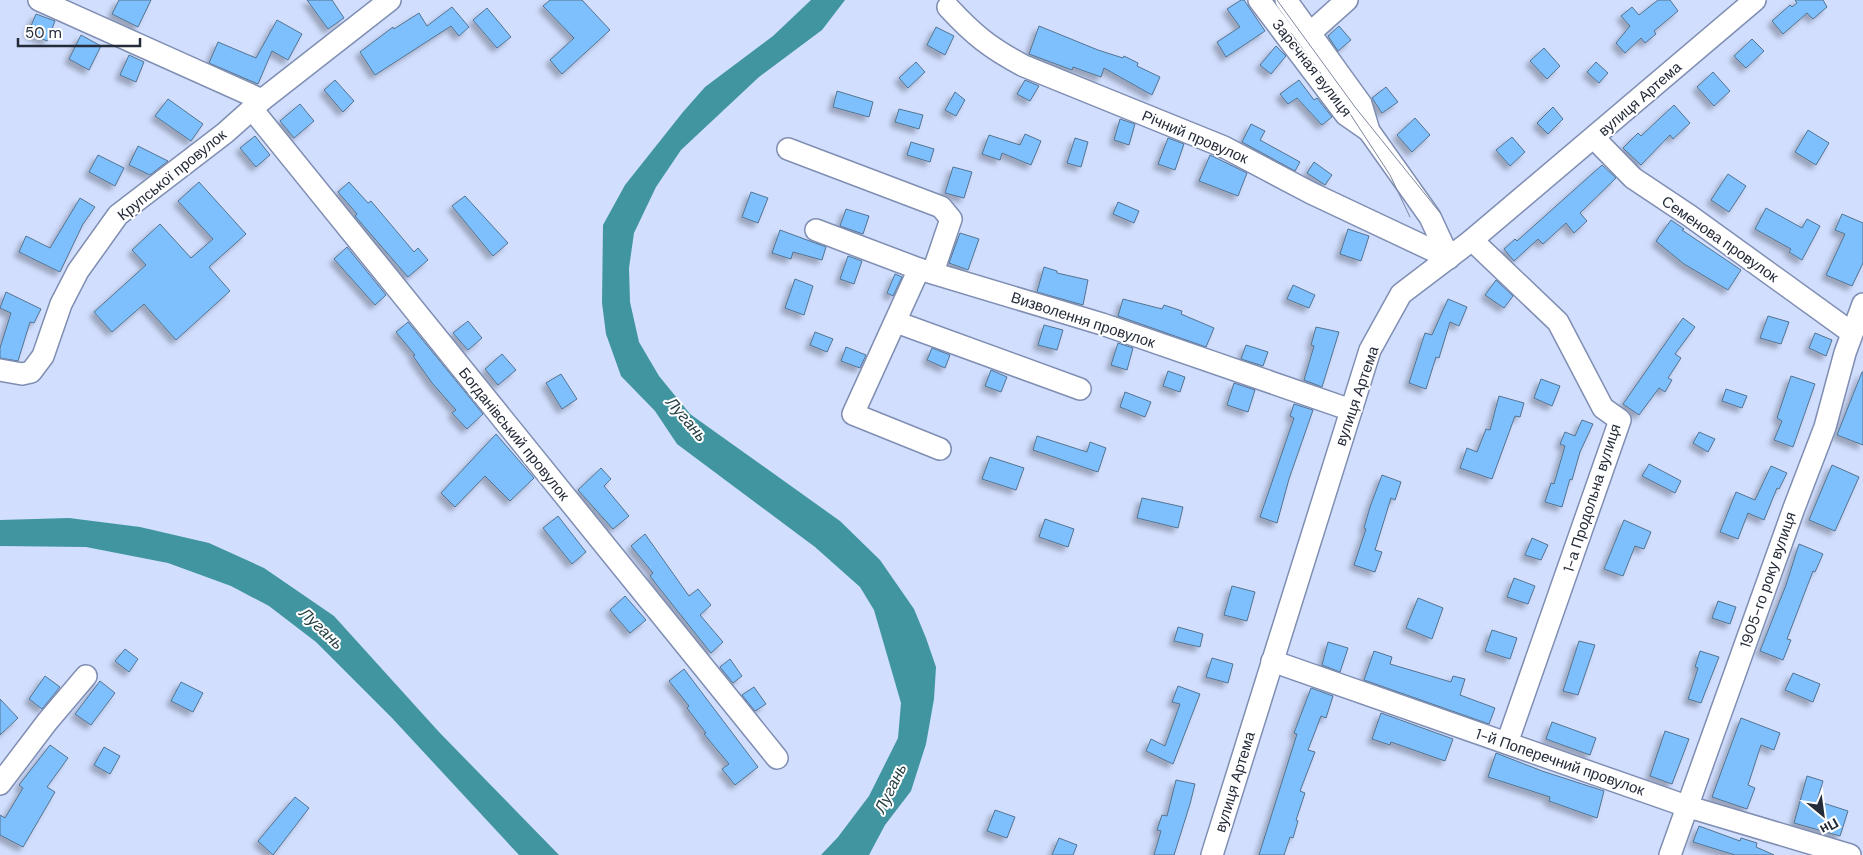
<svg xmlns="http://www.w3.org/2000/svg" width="1863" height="855" viewBox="0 0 1863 855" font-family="'DM Sans',sans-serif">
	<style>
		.water { fill: #4195a1 }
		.building { fill: #7ec0fd; stroke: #547390; filter: url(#shadow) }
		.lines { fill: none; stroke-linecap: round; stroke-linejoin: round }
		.minor-casing { stroke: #7f8eb2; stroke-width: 24 }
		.minor { stroke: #fff; stroke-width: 21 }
		.tram { stroke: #7c869e; stroke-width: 1 }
		.labels { text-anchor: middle; stroke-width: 4; stroke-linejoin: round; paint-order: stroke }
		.street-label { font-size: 15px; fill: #242b39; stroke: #fff }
		.water-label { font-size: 16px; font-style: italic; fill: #264145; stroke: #fff }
	</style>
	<defs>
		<filter id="shadow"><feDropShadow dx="-4.5" dy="4.5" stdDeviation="2.5" flood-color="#0004"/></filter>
	</defs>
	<rect width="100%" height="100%" fill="#d1defe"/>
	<g class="water">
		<polygon points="811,0 845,0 822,30 759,77 681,150 656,187 634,233 629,268 630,302 639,342 659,376 690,414 840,521 880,560 914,609 926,638 936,667 934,699 926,744 911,791 885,825 869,855 821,855 838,837 869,796 898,738 901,703 874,610 860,587 815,547 677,444 655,411 621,376 606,334 602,303 603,225 625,185 683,112 705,87 773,36"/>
		<polygon points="69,518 140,527 209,543 264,568 334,616 439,732 559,855 519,855 392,718 316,642 269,606 231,586 168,563 86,547 0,546 0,520"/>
	</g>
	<g class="building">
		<polygon points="119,0 151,0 138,27 112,14"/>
		<polygon points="307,0 332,0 344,18 328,29"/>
		<polygon points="550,0 582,0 610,30 562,74 550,60 574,38 543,6"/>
		<polygon points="1241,0 1244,0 1265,31 1226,57 1217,42 1240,27 1227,9"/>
		<polygon points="1658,0 1670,0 1678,11 1654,31 1656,34 1645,43 1641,38 1625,53 1616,43 1630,26 1621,16 1632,7 1639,15"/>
		<polygon points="1795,0 1823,0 1827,7 1813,19 1807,13 1783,34 1772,21 1790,5 1792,7 1797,3"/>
		<polygon points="452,7 469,27 459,36 451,26 375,75 360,52 393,27 394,29 419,13 427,26"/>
		<polygon points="487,8 511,37 497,48 473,20"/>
		<polygon points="36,14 55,21 47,41 28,33"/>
		<polygon points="277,20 302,34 288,60 272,51 258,84 209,63 218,42 256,58"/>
		<polygon points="1039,26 1098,50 1123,58 1124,56 1138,63 1137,66 1160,77 1152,95 1104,68 1101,77 1073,67 1072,70 1029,54"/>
		<polygon points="1339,26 1351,40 1338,51 1328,36"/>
		<polygon points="936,27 954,36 945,55 927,45"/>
		<polygon points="81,35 101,46 89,70 69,59"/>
		<polygon points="1752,39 1764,51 1746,68 1734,56"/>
		<polygon points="1276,46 1286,56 1271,74 1260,65"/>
		<polygon points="1544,48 1560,66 1547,79 1530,61"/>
		<polygon points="129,55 144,62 136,82 120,75"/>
		<polygon points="916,62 925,72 908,88 899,78"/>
		<polygon points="1596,62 1608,73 1599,83 1587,72"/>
		<polygon points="1713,72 1730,91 1714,106 1697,87"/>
		<polygon points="335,80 354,101 343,112 324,90"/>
		<polygon points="1025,80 1039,86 1030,101 1017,94"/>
		<polygon points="1299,80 1314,100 1317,98 1332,117 1322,125 1297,98 1288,104 1280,94"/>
		<polygon points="1386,87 1398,102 1382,113 1372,98"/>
		<polygon points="837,91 873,102 869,117 833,107"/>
		<polygon points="955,92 965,100 956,116 945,110"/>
		<polygon points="168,99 203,124 191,141 155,116"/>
		<polygon points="300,104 314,121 294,138 280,121"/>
		<polygon points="1674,105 1690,123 1673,139 1670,135 1641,165 1623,148 1638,133 1641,136"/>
		<polygon points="1553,107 1563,119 1548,134 1537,123"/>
		<polygon points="899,109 923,115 919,129 895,122"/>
		<polygon points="1415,118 1430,135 1412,152 1397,135"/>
		<polygon points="1120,119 1135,124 1129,145 1114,140"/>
		<polygon points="1251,124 1265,131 1260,140 1300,162 1295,171 1242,142"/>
		<polygon points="1808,130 1829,143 1816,165 1795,152"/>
		<polygon points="1025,134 1041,141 1031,165 1002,153 1000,160 982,154 989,135 1020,145"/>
		<polygon points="255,136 270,155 256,167 240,148"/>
		<polygon points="1512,137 1525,152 1510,166 1496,150"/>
		<polygon points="1075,138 1088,142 1081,167 1067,163"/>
		<polygon points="1168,138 1184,144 1175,170 1158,164"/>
		<polygon points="911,142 934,149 930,162 907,155"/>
		<polygon points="138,146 168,161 150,175 129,165"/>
		<polygon points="98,155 124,168 115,186 89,172"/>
		<polygon points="1210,155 1247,173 1238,196 1199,181"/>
		<polygon points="1314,162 1332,175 1325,185 1307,173"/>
		<polygon points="1602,165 1616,178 1580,213 1587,221 1574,233 1566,223 1543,244 1538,239 1514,261 1504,249 1515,239 1517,241"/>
		<polygon points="953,167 972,172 964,198 945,193"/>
		<polygon points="1728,174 1746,186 1729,212 1711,200"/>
		<polygon points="199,182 246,234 209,267 230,291 176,340 144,304 112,332 94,312 146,265 132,250 160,224 191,258 213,239 178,201"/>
		<polygon points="349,182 368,203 371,201 414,252 418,248 428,260 408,277 355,216 357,214 338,192"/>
		<polygon points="751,192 768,198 758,223 742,217"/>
		<polygon points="465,196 508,243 493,256 452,206"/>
		<polygon points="80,198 95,207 83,224 60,272 19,252 26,236 50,248"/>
		<polygon points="1118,202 1139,211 1134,223 1113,214"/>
		<polygon points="1766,208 1802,228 1807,219 1820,226 1802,260 1789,252 1791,249 1755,229"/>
		<polygon points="846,209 869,216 863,234 840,226"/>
		<polygon points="1842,214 1863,223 1863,263 1852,286 1826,275 1845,234 1835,230"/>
		<polygon points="1671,220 1684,229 1682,230 1741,270 1728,290 1684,264 1656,241"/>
		<polygon points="1348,229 1369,236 1361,261 1340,254"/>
		<polygon points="780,230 826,247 822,260 793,252 791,259 772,253"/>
		<polygon points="960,233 979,239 968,270 949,263"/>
		<polygon points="347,247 386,295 375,305 334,259"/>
		<polygon points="848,256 862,261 854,284 840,279"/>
		<polygon points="1044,267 1057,271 1057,273 1088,280 1083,305 1037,292"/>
		<polygon points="895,274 902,277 893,296 887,293"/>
		<polygon points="795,279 813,286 804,315 785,308"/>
		<polygon points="1496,280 1513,296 1504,308 1485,295"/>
		<polygon points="1293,285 1315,295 1309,308 1287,299"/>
		<polygon points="6,292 41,309 34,323 30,322 18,361 0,358 0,348 11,313 0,308"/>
		<polygon points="1123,299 1162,309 1164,305 1182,311 1181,314 1214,328 1206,347 1118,316"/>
		<polygon points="1448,299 1467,307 1459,326 1450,322 1439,358 1436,357 1426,389 1409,383 1425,333 1432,335"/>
		<polygon points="1768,316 1789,322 1781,344 1760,338"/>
		<polygon points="1683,318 1695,327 1675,354 1681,358 1668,378 1672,380 1665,392 1659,388 1639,415 1623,404"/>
		<polygon points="468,321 482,338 468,350 453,333"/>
		<polygon points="408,322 483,414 467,429 452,413 456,410 432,383 413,356 415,355 396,332"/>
		<polygon points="1044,325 1063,330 1057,350 1038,345"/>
		<polygon points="1316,327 1339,332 1322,387 1304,380 1314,346 1311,345"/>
		<polygon points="815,332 833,339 827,352 810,345"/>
		<polygon points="1815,333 1832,340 1826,356 1809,348"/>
		<polygon points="1118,343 1133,348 1127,370 1111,365"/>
		<polygon points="1246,345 1268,352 1263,366 1241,359"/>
		<polygon points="846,347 866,355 860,368 841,361"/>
		<polygon points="932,348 950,355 945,368 927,360"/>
		<polygon points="502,354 516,370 498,385 485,369"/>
		<polygon points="991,370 1007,377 1001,392 985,386"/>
		<polygon points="1168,371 1185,377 1180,392 1163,386"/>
		<polygon points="1862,372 1863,372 1863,445 1837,435"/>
		<polygon points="561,374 577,399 562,409 546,383"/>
		<polygon points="1791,376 1815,384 1793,447 1774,440 1782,421 1777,418"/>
		<polygon points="1541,379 1560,386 1552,406 1534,398"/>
		<polygon points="1234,383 1255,390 1248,412 1227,405"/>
		<polygon points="1726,389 1747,396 1742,408 1722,401"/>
		<polygon points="1125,392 1151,402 1145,417 1120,407"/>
		<polygon points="1499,396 1524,403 1520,417 1515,416 1492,479 1460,468 1467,448 1477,452 1486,429 1490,430"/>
		<polygon points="1294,404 1313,410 1289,479 1277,523 1260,517 1294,418 1290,416"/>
		<polygon points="1582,420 1593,424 1580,452 1572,480 1570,479 1562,507 1545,502 1551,483 1554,484 1565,446 1560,444 1565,432 1575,436"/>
		<polygon points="1699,432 1715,439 1708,452 1693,443"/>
		<polygon points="496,434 534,478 510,501 485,476 455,507 441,493"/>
		<polygon points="1037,436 1087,452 1090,442 1106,448 1098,472 1033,450"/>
		<polygon points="990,457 1024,468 1016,490 982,479"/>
		<polygon points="1649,464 1681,481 1675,493 1642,476"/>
		<polygon points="1832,465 1859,477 1835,531 1809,520"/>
		<polygon points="1771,466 1787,473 1779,489 1777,488 1764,520 1748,513 1738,539 1720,532 1736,492 1755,500"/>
		<polygon points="601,468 611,479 604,486 629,516 613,529 578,490"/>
		<polygon points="1382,475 1401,482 1395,500 1391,498 1375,550 1382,552 1375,572 1354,565 1366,529 1364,528 1370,507"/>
		<polygon points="1142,498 1183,507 1178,528 1137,518"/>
		<polygon points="558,516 586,552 572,564 543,528"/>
		<polygon points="1045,519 1074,529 1068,547 1039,537"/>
		<polygon points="1624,520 1651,532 1644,549 1635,546 1623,576 1604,569"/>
		<polygon points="645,534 689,596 698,589 711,605 700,615 723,642 711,653 660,589 650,576 653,573 631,546"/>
		<polygon points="1532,538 1548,545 1541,560 1525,555"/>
		<polygon points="1799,544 1823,554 1815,572 1813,571 1787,639 1791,640 1783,660 1760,651 1786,585"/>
		<polygon points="1514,578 1535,586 1528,604 1507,597"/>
		<polygon points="1232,586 1255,592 1247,621 1224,615"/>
		<polygon points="625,596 646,620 630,633 610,610"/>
		<polygon points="1418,598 1443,608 1432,639 1406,628"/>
		<polygon points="1718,601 1736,607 1730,624 1712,618"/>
		<polygon points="1178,627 1203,634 1200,647 1174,641"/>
		<polygon points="1492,630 1517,638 1510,659 1485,651"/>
		<polygon points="1579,641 1595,645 1578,695 1563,691"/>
		<polygon points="1328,642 1348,648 1340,672 1322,665"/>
		<polygon points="125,649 138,659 129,672 115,661"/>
		<polygon points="1374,651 1392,657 1390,664 1451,682 1453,676 1465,679 1460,695 1495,708 1489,724 1364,680"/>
		<polygon points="1700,651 1719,657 1701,703 1688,699 1698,668 1695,667"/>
		<polygon points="1212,658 1233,664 1228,683 1206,677"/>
		<polygon points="730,659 742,676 733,683 720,667"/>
		<polygon points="684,669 758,767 735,785 722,769 729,764 704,734 706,733 687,708 689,706 669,681"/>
		<polygon points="1793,673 1820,684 1813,702 1785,690"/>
		<polygon points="45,676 60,687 42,709 29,699"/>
		<polygon points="100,681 115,693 91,725 75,714"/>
		<polygon points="181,682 203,693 193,712 171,701"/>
		<polygon points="1178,686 1200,694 1173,764 1146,751 1151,739 1165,746 1180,704 1172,702"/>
		<polygon points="754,687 766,704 755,711 742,695"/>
		<polygon points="1311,688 1333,696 1326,718 1321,716 1308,750 1315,752 1300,791 1305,793 1296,820 1298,821 1293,838 1290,837 1284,855 1259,855 1297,734 1294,733"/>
		<polygon points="0,699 18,718 0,735"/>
		<polygon points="1381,713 1453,739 1445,761 1391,742 1390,745 1372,739"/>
		<polygon points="1741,718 1780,733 1774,750 1761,745 1748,785 1755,788 1747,809 1712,797"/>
		<polygon points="1552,722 1596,738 1590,755 1546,739"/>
		<polygon points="1665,731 1689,739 1672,784 1650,776"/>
		<polygon points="50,745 68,758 47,787 55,792 23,847 0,835 0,815 5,818 23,788 19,785"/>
		<polygon points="104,747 120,756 110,774 94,765"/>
		<polygon points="1496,753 1542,771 1604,791 1597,818 1549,801 1550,797 1488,777"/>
		<polygon points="1807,776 1823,781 1817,801 1848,811 1840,836 1794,823"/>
		<polygon points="1176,780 1195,784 1190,804 1174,855 1154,855 1161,831 1157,830 1162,815 1167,816"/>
		<polygon points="295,797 309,808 273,855 258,841"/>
		<polygon points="995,810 1015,817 1007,838 987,831"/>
		<polygon points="1699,826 1740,841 1741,838 1757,843 1756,847 1774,855 1735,855 1693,842"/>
		<polygon points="1059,838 1077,845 1073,855 1052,855"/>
	</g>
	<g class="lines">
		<g class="minor-casing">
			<g id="minor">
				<polyline points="39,0 262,100"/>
				<polyline points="1259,0 1346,115 1369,131"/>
				<polyline points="1286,0 1361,104 1369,131 1430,217 1449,258"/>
				<path d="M948 7C974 35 990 48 1024 66L1224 147 1311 193 1449 258"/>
				<polyline points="1310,33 1347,0"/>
				<polyline points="252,109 777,758"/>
				<polyline points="1594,138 1633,178 1690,216 1852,333"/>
				<polyline points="788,149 941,207 951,219 933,272"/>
				<polyline points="816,230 919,269 1102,324 1351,410"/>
				<polyline points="1472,240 1558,322 1603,408 1620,420 1507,743"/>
				<polyline points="919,269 853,414 940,449"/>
				<polyline points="896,322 1080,389"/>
				<polyline points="0,370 22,374 31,372 43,356 61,304 78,271 118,215 225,133 262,100 390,0"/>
				<polyline points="1272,661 1689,807 1850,855"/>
				<polyline points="0,784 47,722 86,676"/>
				<polyline points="1212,855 1370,350 1401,294 1472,240 1755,0"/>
				<polyline points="1670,855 1794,508 1825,427 1845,353 1863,304"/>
			</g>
		</g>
		<use href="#minor" class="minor"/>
		<g class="tram">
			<polyline points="1277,0 1355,107 1441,214"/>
			<polyline points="1291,33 1322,75"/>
			<polyline points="1343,103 1390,175 1410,217"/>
		</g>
	</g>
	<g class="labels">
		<g class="street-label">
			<text transform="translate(1312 68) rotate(52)" y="5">Зарєчная вулиця</text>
			<text transform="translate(1640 99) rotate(-41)" y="5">вулиця Артема</text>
			<text transform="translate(1195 137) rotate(23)" y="5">Річний провулок</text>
			<text transform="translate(172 175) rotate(-39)" y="5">Крупської провулок</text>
			<text transform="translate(1720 239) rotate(35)" y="5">Семенова провулок</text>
			<text transform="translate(1083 320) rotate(18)" y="5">Визволення провулок</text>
			<text transform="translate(1357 396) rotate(-71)" y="5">вулиця Артема</text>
			<text transform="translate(514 434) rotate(51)" y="5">Богданівський провулок</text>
			<text transform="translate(1592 498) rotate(-72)" y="5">1-а Продольна вулиця</text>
			<text transform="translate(1768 580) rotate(-71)" y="5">1905-го року вулиця</text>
			<text transform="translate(1560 762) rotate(19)" y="5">1-й Поперечний провулок</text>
			<text transform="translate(1235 782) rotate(-73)" y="5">вулиця Артема</text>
		</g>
		<g class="water-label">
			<text transform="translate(687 419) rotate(49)" y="6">Лугань</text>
			<text transform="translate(322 628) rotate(43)" y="6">Лугань</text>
			<text transform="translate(890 788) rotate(-64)" y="6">Лугань</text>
		</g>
	</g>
	<g transform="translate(1823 815) rotate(151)" stroke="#ffffff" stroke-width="4" paint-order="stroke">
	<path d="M0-4L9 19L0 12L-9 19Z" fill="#242b39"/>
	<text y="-8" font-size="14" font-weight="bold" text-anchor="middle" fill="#242b39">Пн</text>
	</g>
	<path d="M18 38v8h122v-8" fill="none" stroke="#242b39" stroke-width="2.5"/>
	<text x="25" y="38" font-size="15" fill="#242b39" stroke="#ffffff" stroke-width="4" paint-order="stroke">50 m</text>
</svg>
